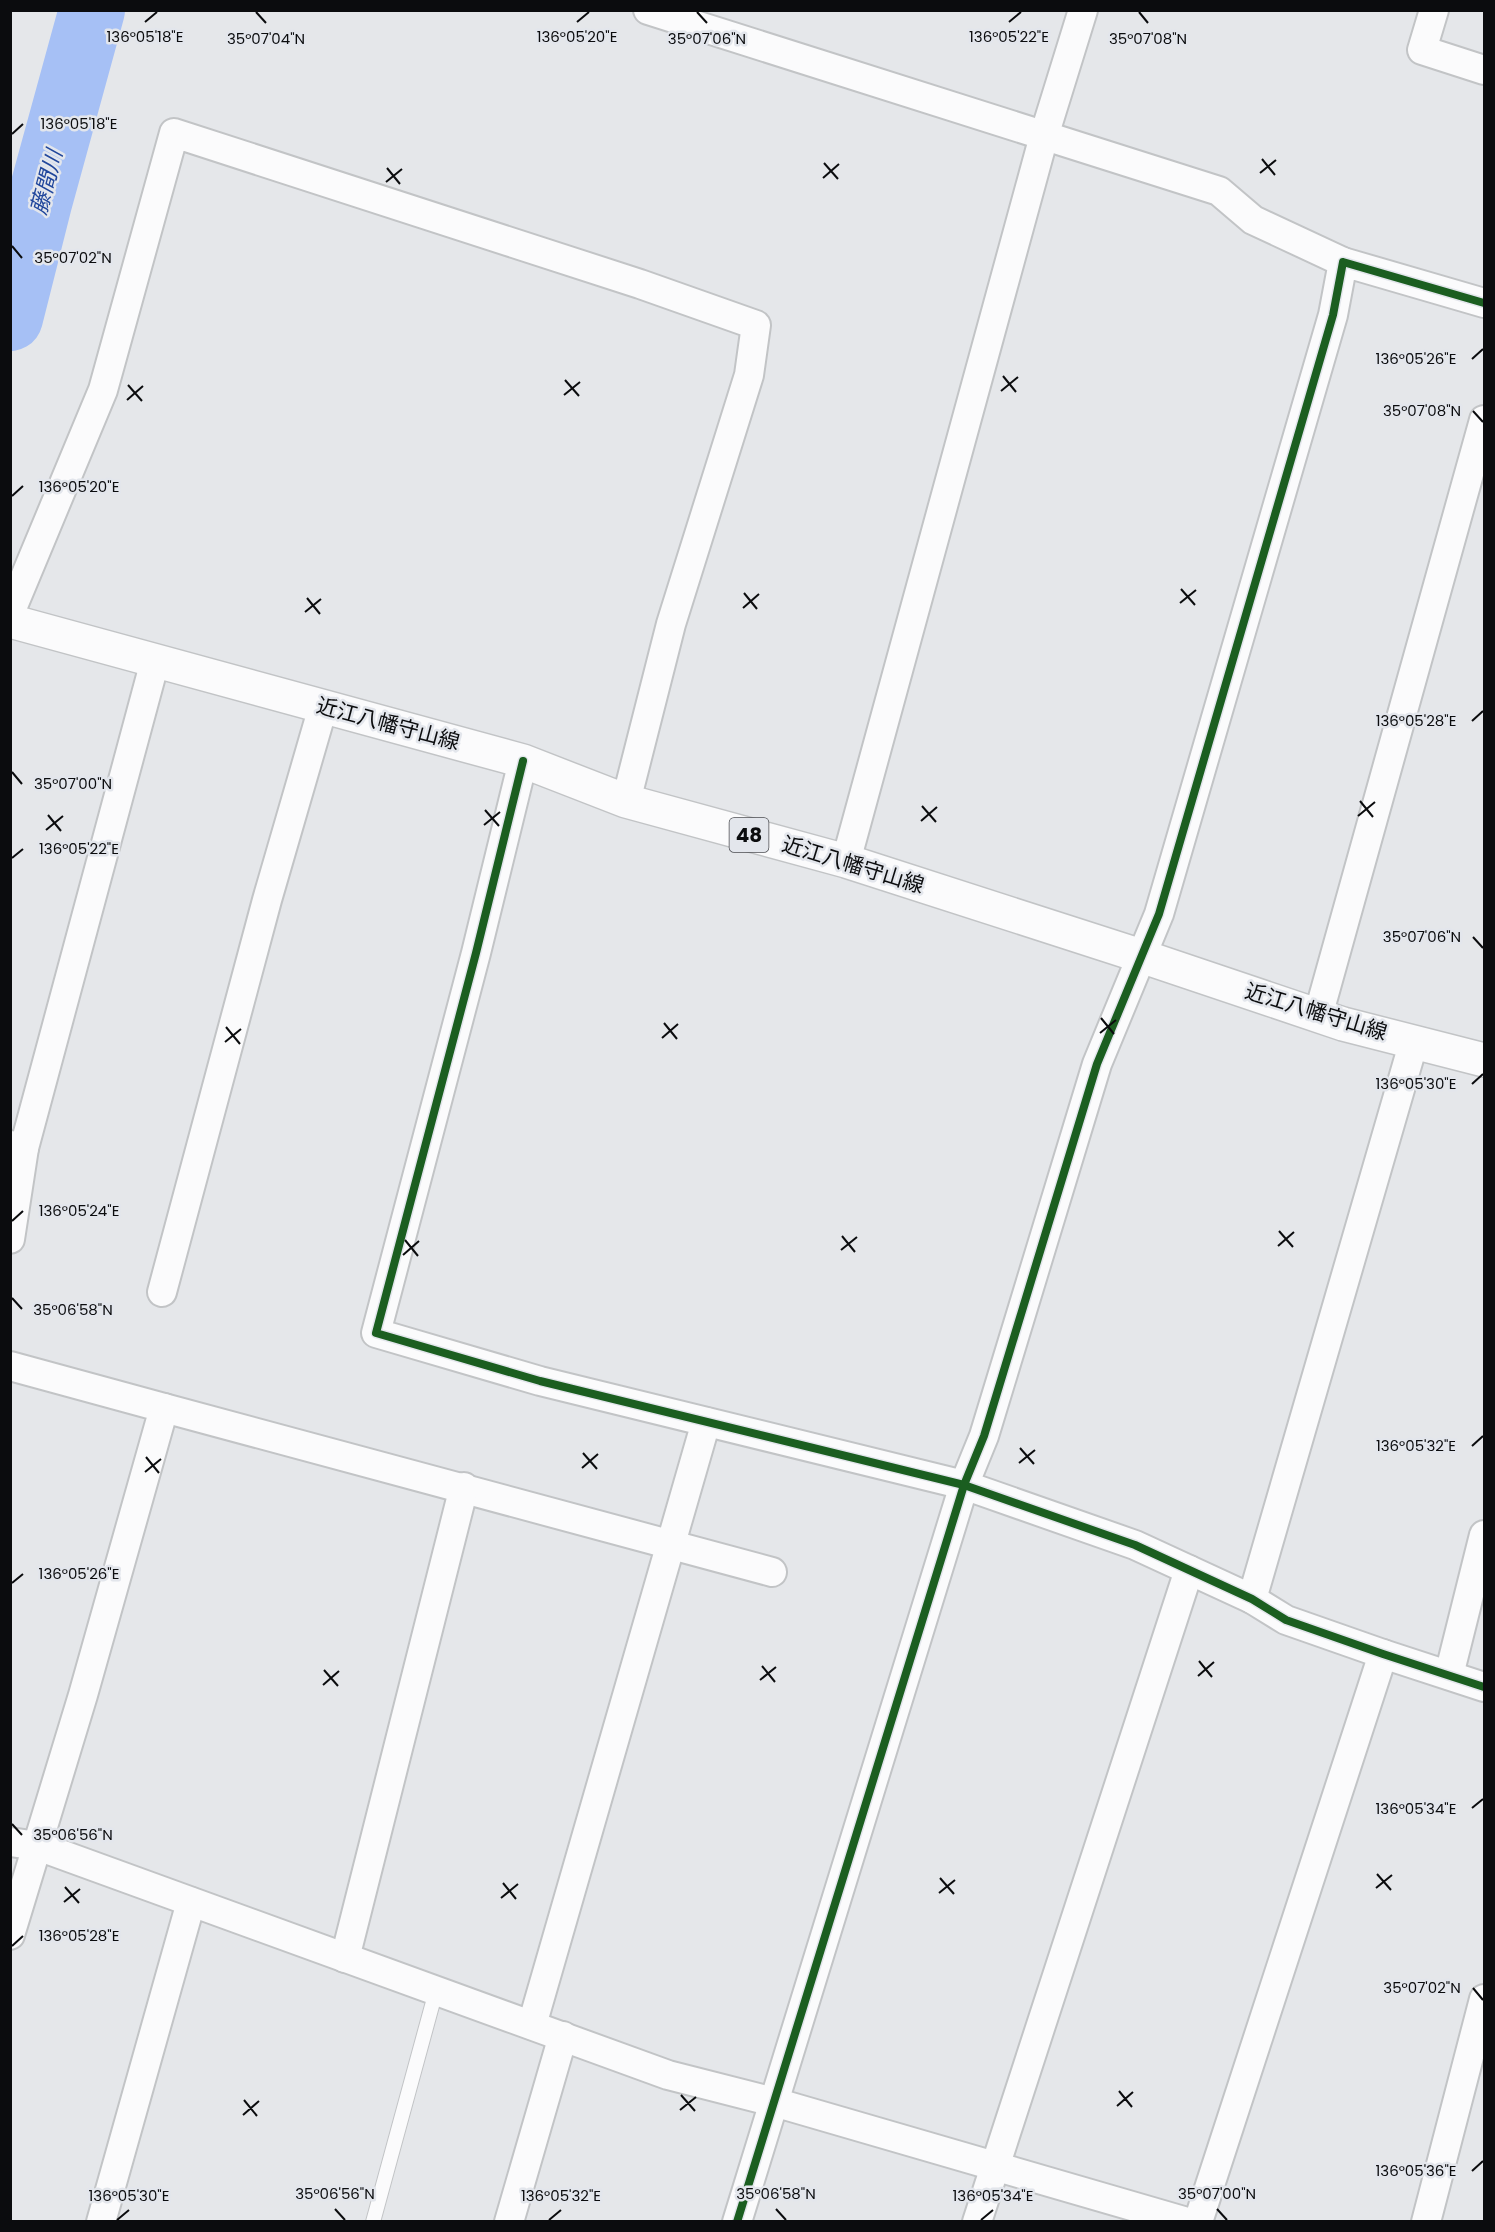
<svg xmlns="http://www.w3.org/2000/svg" width="1495" height="2232" viewBox="0 0 1495 2232" font-family="Poppins,'Noto Sans JP',sans-serif">
	<style>
		.lines { fill: none; stroke-linecap: round; stroke-linejoin: round }
		.river { stroke: #a6c0f5; stroke-width: 66 }
		.lane-casing { stroke: #c2c4c6; stroke-width: 16 }
		.street-casing { stroke: #c2c4c6; stroke-width: 32 }
		.primary-casing { stroke: #c2c4c6; stroke-width: 36 }
		.lane { stroke: #fbfbfc; stroke-width: 14 }
		.street { stroke: #fbfbfc; stroke-width: 28 }
		.primary { stroke: #fbfbfc; stroke-width: 33 }
		.cycleway-casing { stroke: #e3e6ec; stroke-width: 11 }
		.cycleway { stroke: #1b5e20; stroke-width: 8 }
		.ticks { fill: none; stroke: #0b0c0e; stroke-width: 2 }
		.labels { text-anchor: middle; stroke-width: 5; stroke-linejoin: round; paint-order: stroke }
		.shield { fill: #e3e6ec; stroke: #4c4d51; stroke-width: 1.5 }
		.shield-label { font-size: 20px; font-weight: bold; fill: #0b0c0e }
		.street-label { font-size: 21px; fill: #0b0c0e; stroke: #e3e6ec }
		.water-label { font-size: 22px; font-style: italic; fill: #21479c; stroke: #e3e6ec }
		.ticks-label { font-size: 15px; text-anchor: middle; fill: #0b0c0e; stroke: #e3e6ec; stroke-width: 5; stroke-linejoin: round; paint-order: stroke }
	</style>
	<rect width="100%" height="100%" fill="#e5e7ea"/>
	<g class="lines">
		<polyline class="river" points="10,318 39,203 92,10"/>
		<g class="lane-casing">
			<polyline id="lane" points="373,2222 436,1991"/>
		</g>
		<g class="street-casing">
			<g id="street">
				<polyline points="648,10 1219,191 1253,220 1343,262"/>
				<polyline points="1434,10 1422,50 1484,70"/>
				<polyline points="10,613 103,390 174,133 640,284 756,325 749,375 671,624 626,801"/>
				<polyline points="523,761 476,953 376,1333 540,1381 964,1485 1135,1545 1252,1599 1286,1620 1383,1654 1484,1687"/>
				<polyline points="846,861 1044,136 1083,10"/>
				<polyline points="1318,1016 1484,420"/>
				<polyline points="10,1145 24,1148 10,1239"/>
				<polyline points="24,1148 155,661"/>
				<polyline points="162,1292 267,900 323,707"/>
				<polyline points="10,1366 164,1408 83,1695 10,1935"/>
				<polyline points="164,1408 772,1572"/>
				<polyline points="1252,1599 1414,1041"/>
				<polyline points="1449,1675 1484,1535"/>
				<polyline points="10,1842 38,1846 668,2075 774,2102 1187,2222"/>
				<polyline points="345,1958 464,1487"/>
				<polyline points="532,2025 706,1422"/>
				<polyline points="101,2222 191,1902"/>
				<polyline points="509,2222 563,2036"/>
				<polyline points="737,2222 964,1485 984,1436 1097,1064 1159,914 1333,315 1343,262 1484,303"/>
				<polyline points="977,2222 1189,1570"/>
				<polyline points="1198,2222 1383,1654"/>
				<polyline points="1426,2222 1484,1999"/>
			</g>
		</g>
		<g class="primary-casing">
			<polyline id="primary" points="10,621 523,761 626,801 846,861 1141,956 1343,1024 1484,1060"/>
		</g>
		<use href="#lane" class="lane"/>
		<use href="#street" class="street"/>
		<use href="#primary" class="primary"/>
		<g class="cycleway-casing">
			<g id="cycleway">
				<polyline points="523,761 476,953 376,1333 540,1381 964,1485 1135,1545 1252,1599 1286,1620 1383,1654 1484,1687"/>
				<polyline points="737,2222 964,1485 984,1436 1097,1064 1159,914 1333,315 1343,262 1484,303"/>
			</g>
		</g>
		<use href="#cycleway" class="cycleway"/>
	</g>
	<path class="ticks" d="M256 12 266 23M697 12 707 23M1139 12 1148 23M145 22 157 12M577 22 589 12M1009 22 1021 12M12 134 23 124M1262 159 1275 175M824 163 838 179M387 168 400 184M1260 173 1276 160M823 178 839 164M386 182 402 169M12 246 22 258M1472 359 1483 349M1003 376 1016 392M565 380 579 396M128 385 142 401M1001 391 1018 377M564 395 580 382M127 400 143 386M1473 411 1483 422M12 496 23 486M1181 589 1195 605M744 593 757 609M307 598 320 614M1180 603 1196 590M743 608 759 594M305 612 321 599M1472 721 1483 711M12 772 22 784M1360 801 1373 817M922 806 936 822M485 810 499 826M48 815 61 831M1358 816 1375 802M921 821 937 807M484 825 500 812M46 830 63 816M12 858 23 849M1473 937 1483 948M1101 1018 1114 1034M664 1023 677 1039M226 1027 240 1044M1100 1033 1116 1020M662 1038 678 1024M225 1042 241 1029M1472 1084 1483 1074M12 1221 23 1211M1279 1231 1293 1247M842 1236 855 1252M405 1240 418 1256M1278 1246 1294 1232M841 1250 857 1237M403 1255 419 1241M12 1298 22 1309M1472 1446 1483 1436M1020 1448 1034 1464M583 1453 597 1469M146 1457 159 1473M1019 1463 1035 1450M582 1468 598 1454M145 1472 161 1459M12 1583 23 1574M1199 1661 1212 1677M762 1666 775 1682M324 1670 338 1686M1198 1676 1214 1662M760 1680 776 1667M323 1685 339 1671M1472 1808 1483 1799M12 1824 22 1835M1377 1874 1391 1890M940 1878 954 1894M503 1883 516 1899M65 1887 79 1903M1376 1888 1392 1875M939 1893 955 1880M501 1898 518 1884M64 1902 80 1889M12 1946 23 1936M1473 1988 1483 2000M1119 2091 1132 2107M681 2095 695 2111M244 2100 257 2116M1117 2106 1133 2092M680 2110 696 2097M243 2115 259 2101M1472 2171 1483 2161M335 2209 345 2220M776 2209 786 2220M1217 2209 1227 2220M117 2220 129 2210M549 2220 561 2210M981 2220 993 2210"/>
	<g class="labels">
		<rect class="shield" x="729.5" y="818" width="39" height="34" rx="4.5"/>
		<g class="shield-label">
			<text x="749" y="842">48</text>
		</g>
		<g class="street-label">
			<text transform="translate(388 724) rotate(15)" y="7">近江八幡守山線</text>
			<text transform="translate(853 865) rotate(17)" y="7">近江八幡守山線</text>
			<text transform="translate(1316 1012) rotate(17)" y="7">近江八幡守山線</text>
		</g>
		<g class="water-label">
			<text transform="translate(46 182) rotate(-75)" y="8">藤間川</text>
		</g>
	</g>
	<g class="ticks-label">
		<text x="145" y="42">136°05'18"E</text>
		<text x="577" y="42">136°05'20"E</text>
		<text x="1009" y="42">136°05'22"E</text>
		<text x="266" y="44">35°07'04"N</text>
		<text x="707" y="44">35°07'06"N</text>
		<text x="1148" y="44">35°07'08"N</text>
		<text x="79" y="129">136°05'18"E</text>
		<text x="73" y="263">35°07'02"N</text>
		<text x="1416" y="364">136°05'26"E</text>
		<text x="1422" y="416">35°07'08"N</text>
		<text x="79" y="492">136°05'20"E</text>
		<text x="1416" y="726">136°05'28"E</text>
		<text x="73" y="789">35°07'00"N</text>
		<text x="79" y="854">136°05'22"E</text>
		<text x="1422" y="942">35°07'06"N</text>
		<text x="1416" y="1089">136°05'30"E</text>
		<text x="79" y="1216">136°05'24"E</text>
		<text x="73" y="1315">35°06'58"N</text>
		<text x="1416" y="1451">136°05'32"E</text>
		<text x="79" y="1579">136°05'26"E</text>
		<text x="1416" y="1814">136°05'34"E</text>
		<text x="73" y="1840">35°06'56"N</text>
		<text x="79" y="1941">136°05'28"E</text>
		<text x="1422" y="1993">35°07'02"N</text>
		<text x="1416" y="2176">136°05'36"E</text>
		<text x="335" y="2199">35°06'56"N</text>
		<text x="776" y="2199">35°06'58"N</text>
		<text x="1217" y="2199">35°07'00"N</text>
		<text x="129" y="2201">136°05'30"E</text>
		<text x="561" y="2201">136°05'32"E</text>
		<text x="993" y="2201">136°05'34"E</text>
	</g>
	<rect width="1495" height="2232" fill="none" stroke="#0b0c0e" stroke-width="24"/>
</svg>
